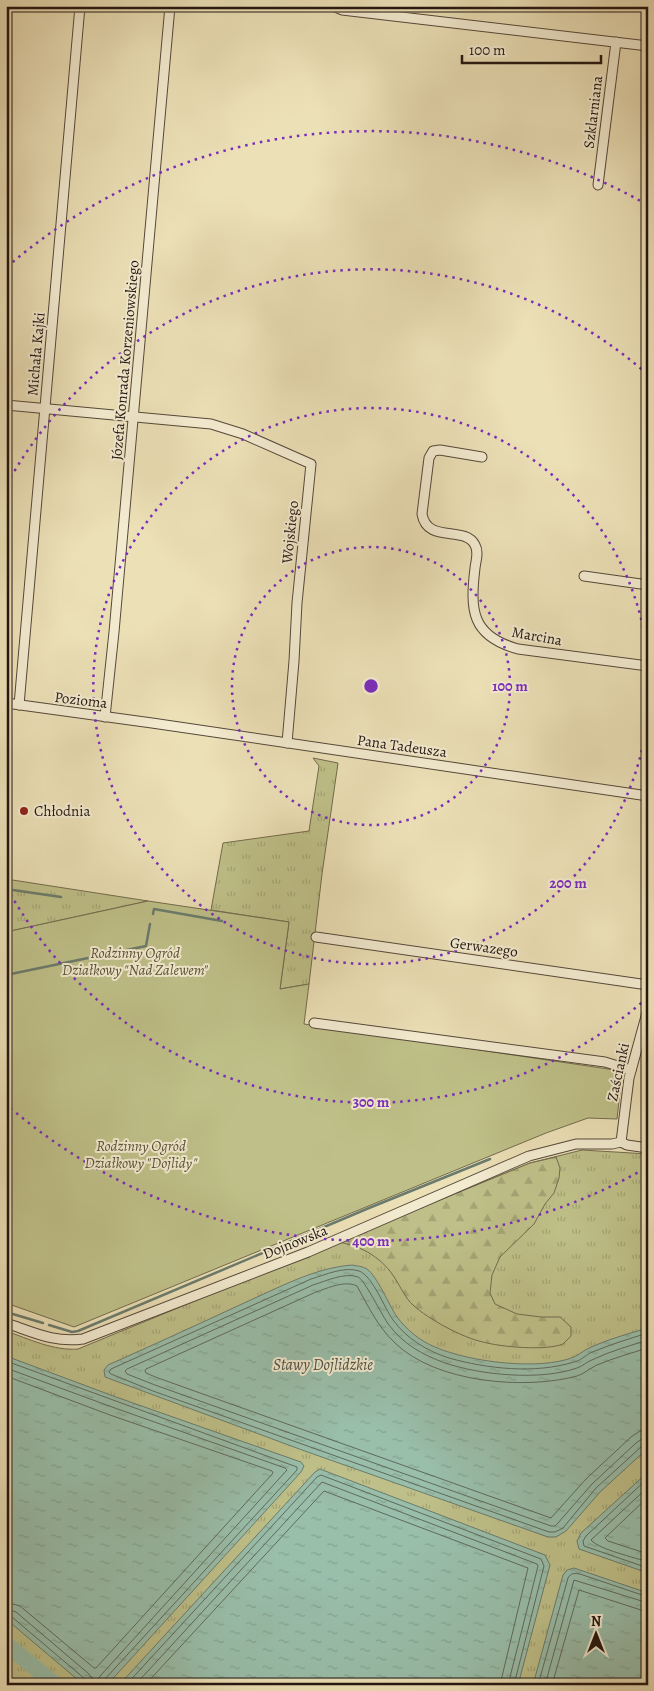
<svg xmlns="http://www.w3.org/2000/svg" width="654" height="1691" viewBox="0 0 654 1691" font-family="Alegreya,serif">
	<style>
		.grass { fill: url(#grass-tufts); stroke: #716b4d }
		.forest { fill: url(#forest-firs); stroke: #716b4d }
		.green { fill: #bfc089; stroke: #716b4d }
		.water { fill: url(#water-ripples); stroke: #6a7b6d }
		.lines { fill: none; stroke-linecap: round; stroke-linejoin: round }
		.shore { stroke: #5e6a5e; stroke-width: 1 }
		.stream { stroke: #6a7b6d; stroke-width: 2.5 }
		.river { stroke: #99beaa; stroke-width: 16 }
		.minor-casing { stroke: #55483a; stroke-width: 11 }
		.minor { stroke: #f3ebd0; stroke-width: 9 }
		.ring { fill: none; stroke: #7b2cbf; stroke-width: 2.5; stroke-dasharray: 2.5 5 }
		.poi-dot { fill: #8f2418; stroke: #f3ebd0; stroke-width: 2 }
		.labels { text-anchor: middle; stroke-width: 4; stroke-linejoin: round; paint-order: stroke }
		.street-label { font-size: 15px; fill: #231611; stroke: #f3ebd0 }
		.poi-label { font-size: 15px; fill: #231611; stroke: #f3ebd0; text-anchor: start }
		.park-label { font-size: 15px; font-style: italic; fill: #5a523b; stroke: #f3ebd0 }
		.water-label { font-size: 16px; font-style: italic; fill: #4c5147; stroke: #f3ebd0 }
		.centre { fill: #7b2cbf; stroke: #f3ebd0; stroke-width: 2.5 }
		.ring-label { font-size: 15px; text-anchor: middle; font-weight: bold; fill: #7b2cbf; stroke: #f3ebd0; stroke-width: 4; stroke-linejoin: round; paint-order: stroke }
	</style>
	<defs>
		<pattern id="grass-tufts" width="24" height="20" patternUnits="userSpaceOnUse" patternTransform="scale(1.25)"><rect width="24" height="20" fill="#bfc089"/><path d="M3 7l-1-3M5 7V3M7 7l1-3M15 17l-1-3M17 17v-4M19 17l1-3" fill="none" stroke="#a4a475"/></pattern>
		<pattern id="forest-firs" width="22" height="20" patternUnits="userSpaceOnUse" patternTransform="scale(1.25)"><rect width="22" height="20" fill="#bfc089"/><path d="M5 1l3.5 6h-7zM16 11l3.5 6h-7z" fill="#a4a475"/></pattern>
		<pattern id="water-ripples" width="26" height="14" patternUnits="userSpaceOnUse" patternTransform="scale(1.25)"><rect width="26" height="14" fill="#99beaa"/><path d="M2 4q2-2 4 0t4 0M15 11q2-2 4 0t4 0" fill="none" stroke="#84a391"/></pattern>
	</defs>
	<rect width="100%" height="100%" fill="#ece0b7"/>
	<filter id="stains"><feTurbulence type="fractalNoise" baseFrequency=".004" numOctaves="4"/><feColorMatrix values="0 0 0 0 .2 0 0 0 0 .09 0 0 0 0 .02 0 0 0 .5 -.17"/></filter>
	<radialGradient id="worn" r=".72"><stop offset=".6" stop-color="#630" stop-opacity="0"/><stop offset="1" stop-color="#630" stop-opacity=".3"/></radialGradient>
	<g class="grass">
		<polygon points="313,758 338,763 322,874 309,984 280,989 289,922 211,910 223,843 309,831 319,766"/>
		<polygon points="6,879 148,901 6,932"/>
		<path d="M582 1150 648 1154V1685H6V1331C29 1339 54 1351 78 1349L530 1163Z"/>
	</g>
	<path class="forest" d="M556 1157 560 1168 559 1178 554 1193 545 1204 534 1224 500 1257 492 1275 490 1293 495 1304 517 1314 541 1317H560L571 1327V1336C569 1338 565 1342 563 1344 546 1351 501 1347 483 1342 463 1338 428 1319 413 1305 406 1299 401 1288 396 1280 383 1258 362 1246 338 1242L530 1163Z"/>
	<polygon class="green" points="148,901 289,922 280,989 309,984 304,1024 615,1070 614,1080 621,1083 617,1119 588,1118 546,1133 74,1327 6,1303 6,932"/>
	<g class="water">
		<path d="M352 1265C357 1266 362 1266 367 1269 377 1276 389 1305 397 1317 407 1330 420 1341 435 1347 469 1362 540 1371 574 1357 578 1355 582 1352 587 1349 606 1340 627 1334 648 1328V1448L600 1492 566 1531 556 1537H548L302 1450 105 1377 104 1370 108 1365C153 1345 199 1324 244 1303 278 1288 314 1268 352 1265Z"/>
		<polygon points="6,1356 116,1397 298,1461 301,1462 304,1466 301,1472 107,1685 84,1685 6,1619"/>
		<polygon points="320,1469 545,1555 550,1565 518,1685 119,1685 315,1472"/>
		<polygon points="648,1472 648,1573 579,1549 577,1541 581,1533"/>
		<polygon points="574,1568 648,1593 648,1685 533,1685 563,1575 567,1570"/>
	</g>
	<g class="lines">
		<g class="shore">
			<path d="M648 1333C628 1339 609 1345 590 1353 585 1356 580 1361 574 1362 535 1374 488 1369 449 1358 427 1351 407 1339 393 1320 385 1309 372 1275 359 1271 344 1266 325 1275 311 1279L111 1369 109 1372 111 1374 153 1391 549 1532H555L563 1528 596 1488 641 1447 648 1444"/>
			<path d="M648 1340C629 1346 611 1351 594 1359 588 1361 583 1366 577 1368 540 1381 481 1375 445 1363 423 1355 403 1344 389 1325 382 1316 365 1280 358 1277 345 1272 326 1281 313 1285L127 1369 125 1371 127 1374 155 1385 551 1526H555L558 1523 592 1484 636 1443 642 1439 648 1438"/>
			<path d="M648 1348C631 1353 614 1358 597 1365 590 1368 584 1374 577 1376 525 1390 436 1383 395 1343 378 1327 368 1306 357 1286 345 1280 328 1288 316 1292L146 1369 145 1371 146 1373 158 1378 551 1518 586 1479 631 1437 640 1431 648 1430"/>
			<polyline points="6,1361 297,1467 297,1470 105,1679 104,1685"/>
			<polyline points="6,1368 112,1407 285,1468 287,1470 101,1675 96,1682 94,1681 89,1674 16,1612 6,1609"/>
			<polyline points="6,1376 110,1415 272,1471 273,1473 96,1668 94,1668 20,1606 6,1602"/>
			<polyline points="648,1478 586,1536 583,1541 584,1546 648,1568"/>
			<path d="M648 1487 591 1540C600 1550 634 1557 648 1562"/>
			<polyline points="648,1497 605,1538 608,1541 648,1554"/>
			<polyline points="6,1616 12,1617 85,1679 87,1685"/>
			<polyline points="126,1685 317,1477 321,1475 541,1559 544,1566 514,1685"/>
			<polyline points="135,1685 322,1482 537,1564 538,1566 508,1685"/>
			<polyline points="145,1685 324,1491 528,1568 500,1685"/>
			<path d="M538 1685 568 1578C571 1573 574 1573 580 1574L648 1597"/>
			<polyline points="545,1685 574,1580 648,1603"/>
			<polyline points="552,1685 579,1590 641,1610 648,1611"/>
		</g>
		<g class="stream">
			<polyline points="6,889 61,897"/>
			<polyline points="153,914 154,909 222,921"/>
			<polyline points="6,975 146,946 150,924"/>
			<polyline points="6,1312 43,1323"/>
			<polyline points="49,1325 72,1332 78,1331 369,1208 490,1159"/>
		</g>
		<polyline class="river" points="6,1644 56,1685"/>
		<g class="minor-casing">
			<g id="minor">
				<polyline points="333,6 342,10 648,46"/>
				<polyline points="598,185 616,42"/>
				<polyline points="6,405 211,424 243,434 311,464 297,603 294,661 287,743"/>
				<path d="M482 457 440 450 433 451 429 458 422 514C427 544 465 525 475 545 479 552 476 560 475 568 470 610 471 636 518 649L648 666"/>
				<polyline points="584,576 648,585"/>
				<polyline points="6,703 152,723 648,796"/>
				<polyline points="19,705 80,6"/>
				<polyline points="105,717 114,632 170,6"/>
				<polyline points="316,937 648,985"/>
				<polyline points="314,1023 605,1062 631,1070"/>
				<polyline points="621,1142 629,1078 648,1009"/>
				<polyline points="621,1142 627,1145 648,1148"/>
				<path d="M6 1323C33 1332 54 1343 83 1339L308 1252 529 1156 576 1144H612L621 1142"/>
			</g>
		</g>
		<use href="#minor" class="minor"/>
	</g>
	<g class="ring">
		<circle cx="371" cy="686" r="139"/>
		<path d="M648 713A278 278 0 1 1 648 659"/>
		<path d="M647 998A416 416 0 0 1 7 888M7 484A416 416 0 0 1 647 374"/>
		<path d="M644 1169A555 555 0 0 1 7 1105M7 267A555 555 0 0 1 644 203"/>
	</g>
	<circle class="poi-dot" cx="24" cy="811" r="5"/>
	<g class="labels">
		<g class="street-label">
			<text transform="translate(593 112) rotate(-83)" y="5">Szklarniana</text>
			<text transform="translate(36 354) rotate(-85)" y="5">Michała Kajki</text>
			<text transform="translate(125 360) rotate(-85)" y="5">Józefa Konrada Korzeniowskiego</text>
			<text transform="translate(290 532) rotate(-84)" y="5">Wojskiego</text>
			<text transform="translate(537 636) rotate(10)" y="5">Marcina</text>
			<text transform="translate(81 700) rotate(7)" y="5">Pozioma</text>
			<text transform="translate(402 746) rotate(8)" y="5">Pana Tadeusza</text>
			<text transform="translate(484 947) rotate(8)" y="5">Gerwazego</text>
			<text transform="translate(618 1072) rotate(-78)" y="5">Zaścianki</text>
			<text transform="translate(295 1242) rotate(-22)" y="5">Dojnowska</text>
		</g>
		<g class="poi-label">
			<text x="34" y="816">Chłodnia</text>
		</g>
		<g class="park-label">
			<text x="135" y="958">Rodzinny Ogród<tspan x="135" dy="17">Działkowy "Nad Zalewem"</tspan></text>
			<text x="141" y="1151">Rodzinny Ogród<tspan x="141" dy="17">Działkowy "Dojlidy"</tspan></text>
		</g>
		<g class="water-label">
			<text x="323" y="1370">Stawy Dojlidzkie</text>
		</g>
	</g>
	<circle cx="371" cy="686" r="8" class="centre"/>
	<g class="ring-label">
		<text x="510" y="691">100 m</text>
		<text x="568" y="888">200 m</text>
		<text x="371" y="1107">300 m</text>
		<text x="371" y="1246">400 m</text>
	</g>
	<rect width="654" height="1691" fill="none" stroke="#ece0b7" stroke-width="25"/>
	<rect x="8" y="8" width="639" height="1676" fill="none" stroke="#231611" stroke-width="2.5"/>
	<rect x="12" y="12" width="629" height="1666" fill="none" stroke="#231611"/>
	<g transform="translate(596 1634)" stroke="#f3ebd0" stroke-width="4" paint-order="stroke">
	<path d="M0-4L9 19L0 12L-9 19Z" fill="#231611"/>
	<text y="-8" font-size="14" font-weight="bold" text-anchor="middle" fill="#231611">N</text>
	</g>
	<path d="M462 55v8h139v-8" fill="none" stroke="#231611" stroke-width="2.5"/>
	<text x="469" y="55" font-size="15" fill="#231611" stroke="#f3ebd0" stroke-width="4" paint-order="stroke">100 m</text>
	<rect width="100%" height="100%" filter="url(#stains)"/>
	<rect width="100%" height="100%" fill="url(#worn)"/>
</svg>
